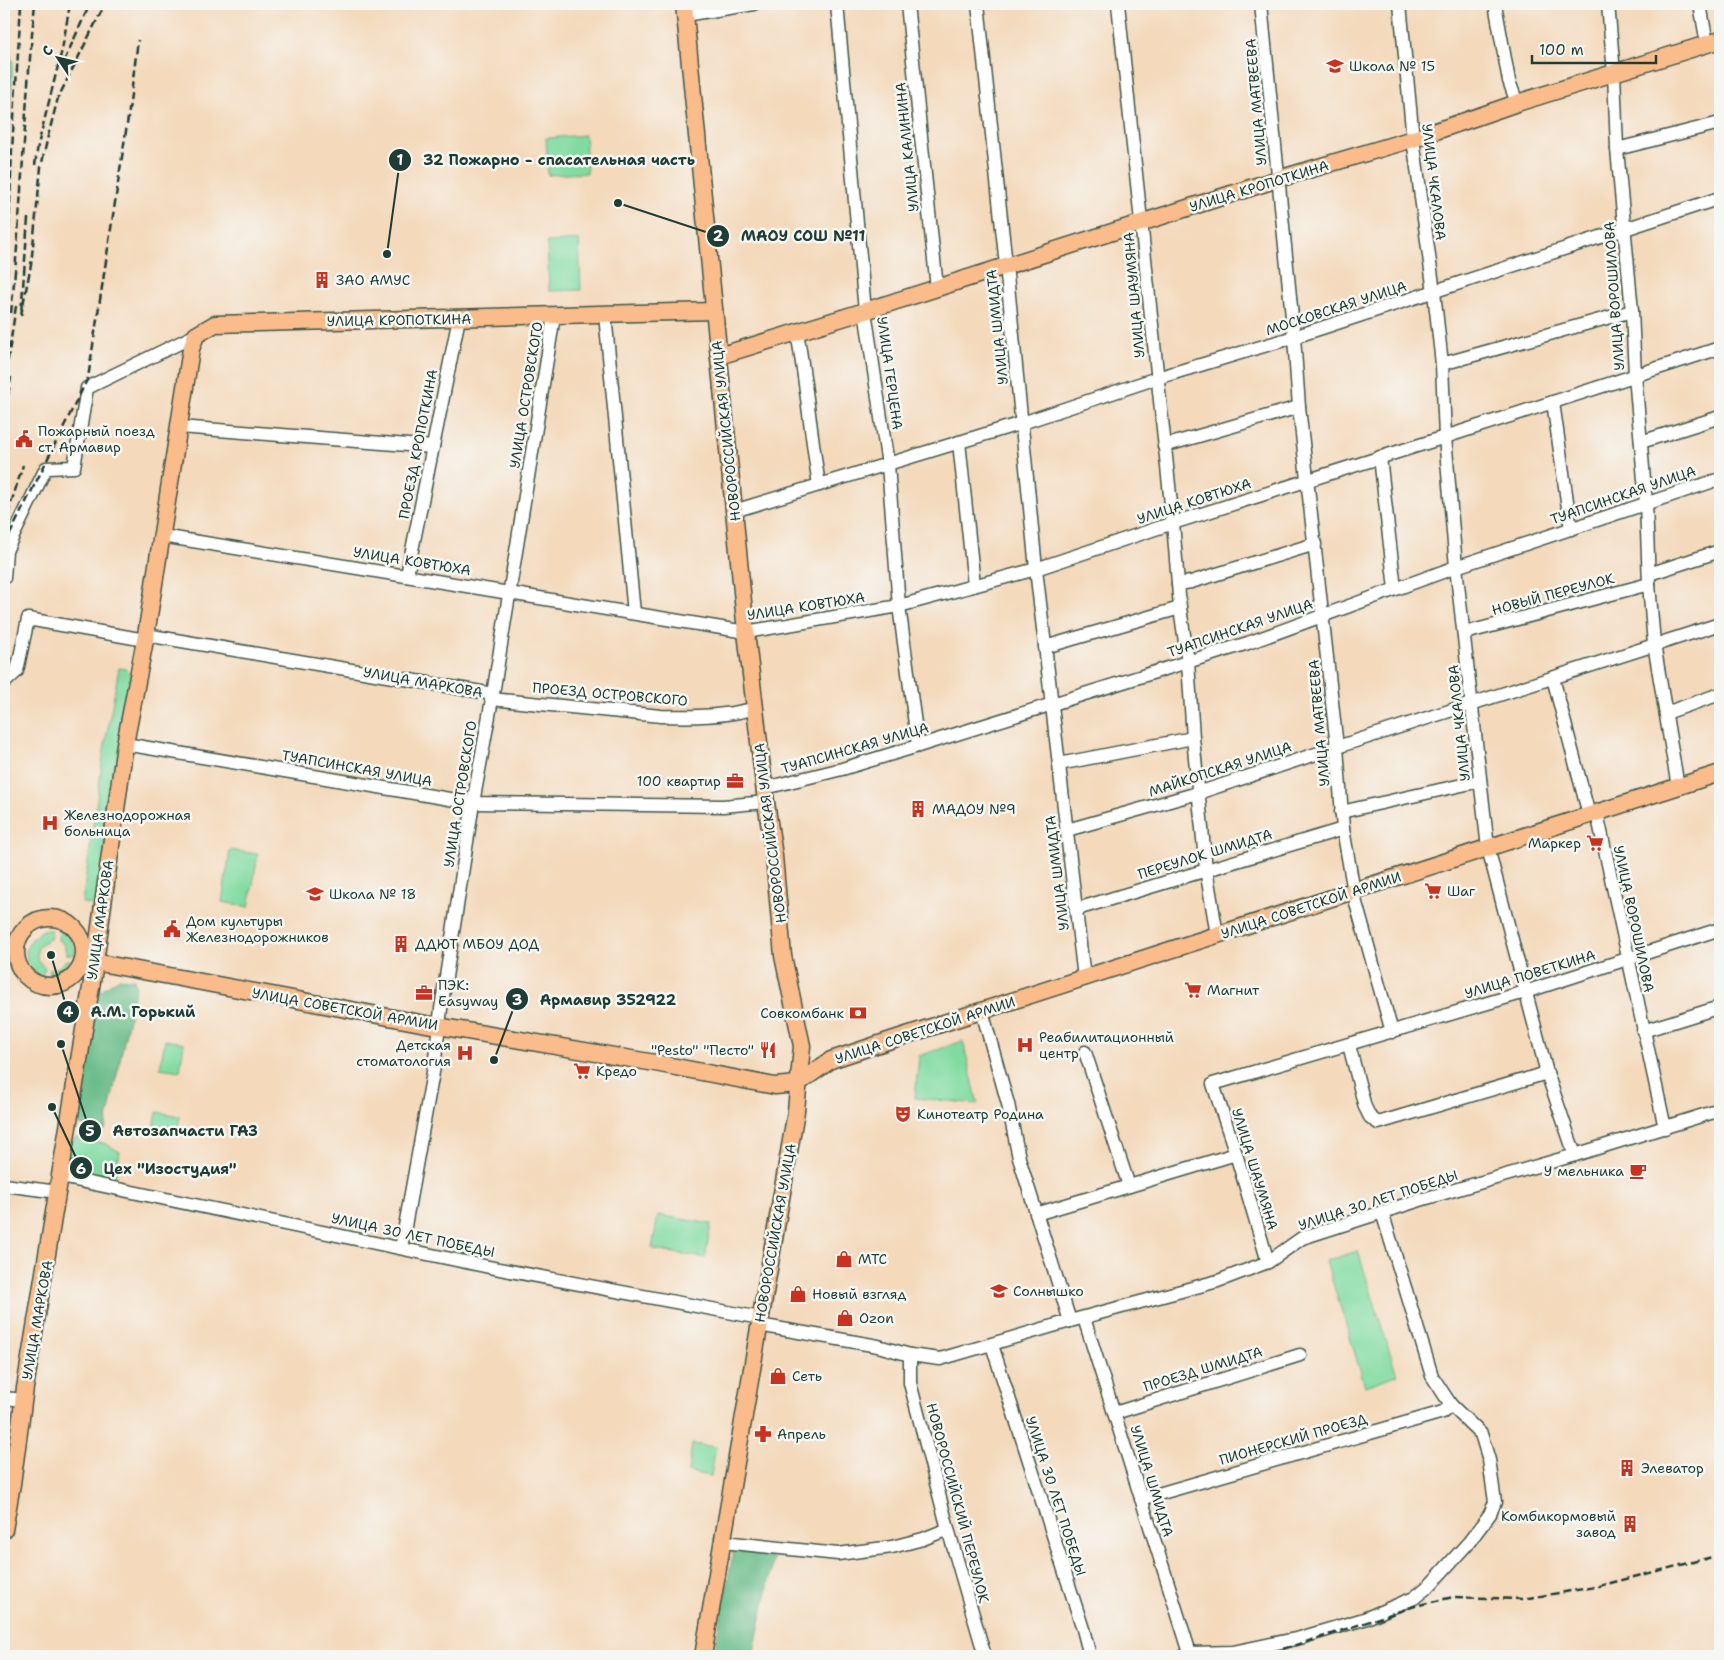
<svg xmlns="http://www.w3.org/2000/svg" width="1724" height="1660" viewBox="0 0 1724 1660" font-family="'Shantell Sans',sans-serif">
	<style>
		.green { fill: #81dba1; stroke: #508c6a }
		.forest { fill: #68bb87; stroke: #447c5e }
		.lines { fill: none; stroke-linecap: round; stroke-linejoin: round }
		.minor-casing { stroke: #3f5448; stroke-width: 15 }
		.major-casing { stroke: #3f5448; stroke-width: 19 }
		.minor { stroke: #fff; stroke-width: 12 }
		.major { stroke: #fabc8b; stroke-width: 16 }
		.rail { stroke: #1f3d34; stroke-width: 2.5; stroke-dasharray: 8 4; stroke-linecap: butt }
		.labels { text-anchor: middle; stroke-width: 5; stroke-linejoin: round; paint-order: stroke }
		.poi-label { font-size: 14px; fill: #1f3d34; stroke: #f6f6f2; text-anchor: start }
		.street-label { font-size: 14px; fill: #1f3d34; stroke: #f6f6f2 }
		.leader { fill: none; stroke: #1f3d34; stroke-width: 2 }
		.callout-dot { fill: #1f3d34; stroke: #f6f6f2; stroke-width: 2 }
		.mark-label { font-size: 15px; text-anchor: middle; font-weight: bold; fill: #fff }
		.callout-label { font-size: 15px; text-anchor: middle; font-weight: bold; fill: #1f3d34; stroke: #f6f6f2; stroke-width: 5; stroke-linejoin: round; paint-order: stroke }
	</style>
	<rect width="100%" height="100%" fill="#f6f6f2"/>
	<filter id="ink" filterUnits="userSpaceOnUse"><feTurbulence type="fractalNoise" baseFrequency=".02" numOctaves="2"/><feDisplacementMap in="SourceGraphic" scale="10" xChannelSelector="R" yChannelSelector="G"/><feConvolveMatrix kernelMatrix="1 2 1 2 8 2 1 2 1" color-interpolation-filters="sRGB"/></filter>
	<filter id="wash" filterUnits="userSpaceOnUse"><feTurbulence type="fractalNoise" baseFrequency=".0096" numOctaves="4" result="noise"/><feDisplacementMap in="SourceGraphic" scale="20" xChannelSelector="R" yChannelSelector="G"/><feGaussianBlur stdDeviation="1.12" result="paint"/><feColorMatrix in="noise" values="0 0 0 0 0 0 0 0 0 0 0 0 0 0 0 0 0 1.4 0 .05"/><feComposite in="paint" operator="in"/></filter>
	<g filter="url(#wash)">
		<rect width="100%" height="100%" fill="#f4d9bb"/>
		<g class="green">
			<polygon points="585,135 587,173 548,175 546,138"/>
			<polygon points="579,240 581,290 549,291 547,242"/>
			<polygon points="119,668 126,669 131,674 98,901 94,905 82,903 105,744"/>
			<polygon points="230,850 258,854 249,907 222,902"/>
			<path d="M43 930H52L50 939C35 945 32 956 45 968L42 977C21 963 20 945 43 930Z"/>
			<path d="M59 930C70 936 75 943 75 955L67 954 63 943 58 940Z"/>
			<path d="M66 960 75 961C69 973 62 977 49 978L50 969C57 969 61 966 66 960Z"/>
			<polygon points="165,1040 184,1043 180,1071 160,1068"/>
			<polygon points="963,1041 978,1104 915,1098 919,1056"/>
			<polygon points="157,1112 180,1116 177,1132 154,1127"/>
			<polygon points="79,1137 106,1144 120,1152 114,1183 70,1175 65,1169 71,1140"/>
			<polygon points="658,1215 711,1224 705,1258 652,1249"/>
			<polygon points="1358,1251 1397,1375 1365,1386 1326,1261"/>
			<polygon points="692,1444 716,1447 711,1476 688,1472"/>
		</g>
		<g class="forest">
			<polygon points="4,43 13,61 4,216"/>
			<polygon points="119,978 134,979 136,986 105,1130 74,1124 97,993"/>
			<polygon points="734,1548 774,1558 753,1656 713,1656"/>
		</g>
	</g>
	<g filter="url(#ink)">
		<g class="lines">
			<g class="minor-casing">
				<g id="minor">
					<polyline points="837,4 865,311 888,465 899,606 918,746"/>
					<polyline points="907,4 937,288"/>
					<polyline points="978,4 1006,265 1036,569 1084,978"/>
					<polyline points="1118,4 1173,523 1180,608 1188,662 1193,738 1206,869 1217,935"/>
					<polyline points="1261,4 1294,337 1299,407 1337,747 1343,829 1356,903 1392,1032"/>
					<polyline points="1400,4 1413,139 1434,292 1442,364 1445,437 1456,567 1488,848 1547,1073 1575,1155"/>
					<polyline points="1495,4 1509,81 1517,103"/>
					<polyline points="1608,4 1614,73 1617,149 1632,311 1635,375 1646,503 1649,584 1654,644 1678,787"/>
					<polyline points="1700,4 1707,44"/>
					<polyline points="685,15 754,4"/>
					<polyline points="1617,149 1720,123"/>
					<polyline points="605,315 634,613"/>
					<path d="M797 332C806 383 811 434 819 485"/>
					<polyline points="1442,364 1632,311"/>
					<polyline points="1553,402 1571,529"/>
					<polyline points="180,427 433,447"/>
					<polyline points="959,442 974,585"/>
					<polyline points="1641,442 1720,417"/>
					<polyline points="1164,446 1299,407"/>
					<polyline points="1380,457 1395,589"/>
					<polyline points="734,511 1022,423 1157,378 1294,337 1720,198"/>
					<polyline points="162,536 746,632 899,606 1036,569 1173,523 1445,437 1720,348"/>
					<polyline points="1649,574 1720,551"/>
					<polyline points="407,575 459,318"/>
					<polyline points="4,578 6,551 46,468 74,467 87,388 196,335"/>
					<polyline points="1178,584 1191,582 1315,544"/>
					<polyline points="1465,633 1649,584"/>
					<polyline points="146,635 493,694"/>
					<polyline points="1045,647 1180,608"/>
					<polyline points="1553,678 1589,815"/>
					<polyline points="4,683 17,671 28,619 145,640"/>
					<path d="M491 699 661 716C691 717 726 717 755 708"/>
					<polyline points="1666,713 1720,694"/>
					<polyline points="125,744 473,803 723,806 766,802"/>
					<polyline points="1059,764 1193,738"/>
					<polyline points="765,788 842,769 918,746 1248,643 1456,567 1720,479"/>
					<polyline points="1341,812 1480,781"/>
					<polyline points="1597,813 1665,1128"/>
					<polyline points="1067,830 1198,793 1337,747 1720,624"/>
					<polyline points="1077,909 1343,829"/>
					<polyline points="982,1011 1008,1104 1019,1158 1070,1321"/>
					<polyline points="1643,1031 1720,1007"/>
					<polyline points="1349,1045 1365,1107 1370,1117 1378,1123 1547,1073"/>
					<polyline points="1085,1052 1129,1186"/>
					<polyline points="61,1177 494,1268 760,1318"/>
					<polyline points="4,1185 58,1192"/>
					<polyline points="1036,1214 1236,1154"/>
					<polyline points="401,1248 434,1067 441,1009 473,803 493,694 554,316"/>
					<polyline points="1268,1262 1236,1154 1213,1084 1525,992 1720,929"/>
					<polyline points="1084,1318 1190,1653"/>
					<polyline points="759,1325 878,1346 910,1355 940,1359 1070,1321 1218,1281 1268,1262 1302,1238 1420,1200 1575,1155 1720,1110"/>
					<polyline points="992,1345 1083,1629 1090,1656"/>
					<polyline points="910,1355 910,1383 948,1529 985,1656"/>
					<polyline points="4,1398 24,1400"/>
					<polyline points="1115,1413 1300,1355"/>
					<polyline points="1141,1499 1443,1412 1451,1405"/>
					<polyline points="723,1542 838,1554 892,1547 923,1539 948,1529"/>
					<polyline points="1184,1656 1190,1653 1233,1652 1300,1638 1364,1619 1414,1598 1430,1585 1469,1542 1490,1514 1495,1502 1489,1460 1481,1434 1451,1405 1432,1376 1382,1212"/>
				</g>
			</g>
			<g class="major-casing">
				<g id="major">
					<polyline points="684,4 746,632 766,802 774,856 783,956 802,1046 796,1111 703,1656"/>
					<polyline points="719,356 865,311 1278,179 1413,139 1517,103 1720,40"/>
					<circle cx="50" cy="952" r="34"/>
					<polyline points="84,960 426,1024 655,1063 775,1086 797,1084 831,1060 894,1039 1720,773"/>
					<polyline points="4,1530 12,1484 25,1388 95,963 125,744 146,635 191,349 196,335 215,324 714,311"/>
				</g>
			</g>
			<use href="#minor" class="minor"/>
			<use href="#major" class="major"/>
			<g class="rail">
				<polyline points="64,61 90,4"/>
				<polyline points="35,165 38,145 62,50 70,4"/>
				<polyline points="28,218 21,315 31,265 41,167 48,136 58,98 105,4"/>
				<polyline points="4,300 7,277 12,150 21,4"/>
				<path d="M11 313C22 210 24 107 35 4"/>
				<polyline points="4,385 16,306"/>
				<polyline points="4,419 11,377"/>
				<polyline points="4,526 23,465"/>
				<polyline points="4,546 88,378 128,118 138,40"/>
				<polyline points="1260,1656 1325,1636 1415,1606 1453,1597 1523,1599 1595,1587 1720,1555"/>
			</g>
		</g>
	</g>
	<defs>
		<g id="school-bare" transform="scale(1.35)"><path d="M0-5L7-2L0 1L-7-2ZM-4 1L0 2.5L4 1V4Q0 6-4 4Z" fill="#c8321e" stroke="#f6f6f2" stroke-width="2.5" paint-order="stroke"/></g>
		<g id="building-bare" transform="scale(1.35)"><path d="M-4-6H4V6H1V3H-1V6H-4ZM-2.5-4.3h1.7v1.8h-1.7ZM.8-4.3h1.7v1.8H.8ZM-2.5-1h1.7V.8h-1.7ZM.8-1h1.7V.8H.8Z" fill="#c8321e" stroke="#f6f6f2" stroke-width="2.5" paint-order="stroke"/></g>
		<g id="civic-bare" transform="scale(1.35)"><path d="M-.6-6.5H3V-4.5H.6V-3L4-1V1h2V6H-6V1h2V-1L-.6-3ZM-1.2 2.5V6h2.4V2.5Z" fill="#c8321e" stroke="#f6f6f2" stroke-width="2.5" paint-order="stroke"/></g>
		<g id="office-bare" transform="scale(1.35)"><path d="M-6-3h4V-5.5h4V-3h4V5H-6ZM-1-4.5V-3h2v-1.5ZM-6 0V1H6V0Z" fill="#c8321e" stroke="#f6f6f2" stroke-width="2.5" paint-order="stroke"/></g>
		<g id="hospital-bare" transform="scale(1.35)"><path d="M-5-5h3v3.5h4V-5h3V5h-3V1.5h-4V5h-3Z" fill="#c8321e" stroke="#f6f6f2" stroke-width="2.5" paint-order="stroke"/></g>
		<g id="supermarket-bare" transform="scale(1.35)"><path d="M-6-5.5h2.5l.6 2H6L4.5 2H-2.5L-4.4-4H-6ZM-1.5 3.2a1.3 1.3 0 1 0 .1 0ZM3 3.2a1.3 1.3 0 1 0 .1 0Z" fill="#c8321e" stroke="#f6f6f2" stroke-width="2.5" paint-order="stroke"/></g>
		<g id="bank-bare" transform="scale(1.35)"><path d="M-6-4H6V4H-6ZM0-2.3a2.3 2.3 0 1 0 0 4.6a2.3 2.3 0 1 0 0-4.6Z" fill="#c8321e" stroke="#f6f6f2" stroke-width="2.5" paint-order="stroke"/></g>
		<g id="restaurant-bare" transform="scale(1.35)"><path d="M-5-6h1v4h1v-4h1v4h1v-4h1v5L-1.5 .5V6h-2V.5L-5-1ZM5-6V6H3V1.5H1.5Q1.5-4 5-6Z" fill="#c8321e" stroke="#f6f6f2" stroke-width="2.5" paint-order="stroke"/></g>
		<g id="theatre-bare" transform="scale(1.35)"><path d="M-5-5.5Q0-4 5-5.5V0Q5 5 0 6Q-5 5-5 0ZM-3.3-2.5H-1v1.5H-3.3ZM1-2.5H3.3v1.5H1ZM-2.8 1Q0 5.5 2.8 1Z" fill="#c8321e" stroke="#f6f6f2" stroke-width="2.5" paint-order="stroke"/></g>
		<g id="cafe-bare" transform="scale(1.35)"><path d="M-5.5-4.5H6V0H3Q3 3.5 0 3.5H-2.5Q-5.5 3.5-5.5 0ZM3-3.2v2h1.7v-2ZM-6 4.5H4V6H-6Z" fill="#c8321e" stroke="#f6f6f2" stroke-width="2.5" paint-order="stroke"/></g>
		<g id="shop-bare" transform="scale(1.35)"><path d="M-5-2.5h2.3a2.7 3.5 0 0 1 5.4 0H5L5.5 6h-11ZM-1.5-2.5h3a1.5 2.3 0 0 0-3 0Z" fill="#c8321e" stroke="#f6f6f2" stroke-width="2.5" paint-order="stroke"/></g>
		<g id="pharmacy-bare" transform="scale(1.35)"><path d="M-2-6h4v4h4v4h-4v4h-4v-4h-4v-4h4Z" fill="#c8321e" stroke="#f6f6f2" stroke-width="2.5" paint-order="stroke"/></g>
	</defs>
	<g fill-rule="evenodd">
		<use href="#school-bare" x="1335" y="66"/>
		<use href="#building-bare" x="322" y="280"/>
		<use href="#civic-bare" x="24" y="439"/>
		<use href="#office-bare" x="735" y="781"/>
		<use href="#building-bare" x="918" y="809"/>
		<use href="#hospital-bare" x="50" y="823"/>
		<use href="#supermarket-bare" x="1595" y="843"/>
		<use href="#supermarket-bare" x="1433" y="891"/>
		<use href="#school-bare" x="315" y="894"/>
		<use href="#civic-bare" x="172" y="929"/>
		<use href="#building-bare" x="401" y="944"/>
		<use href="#supermarket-bare" x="1193" y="990"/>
		<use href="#office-bare" x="424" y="993"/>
		<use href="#bank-bare" x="858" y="1013"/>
		<use href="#hospital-bare" x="1025" y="1045"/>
		<use href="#restaurant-bare" x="768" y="1050"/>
		<use href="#hospital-bare" x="465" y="1053"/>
		<use href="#supermarket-bare" x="582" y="1071"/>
		<use href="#theatre-bare" x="903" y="1114"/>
		<use href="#cafe-bare" x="1638" y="1171"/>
		<use href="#shop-bare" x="844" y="1259"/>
		<use href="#school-bare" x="999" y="1291"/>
		<use href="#shop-bare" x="798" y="1294"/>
		<use href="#shop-bare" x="845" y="1318"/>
		<use href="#shop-bare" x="778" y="1376"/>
		<use href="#pharmacy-bare" x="763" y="1434"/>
		<use href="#building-bare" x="1627" y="1468"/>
		<use href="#building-bare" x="1630" y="1524"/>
	</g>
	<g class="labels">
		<g class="poi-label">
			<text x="1349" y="71">Школа № 15</text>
			<text x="336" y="285">ЗАО АМУС</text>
			<text x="38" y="436">Пожарный поезд<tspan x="38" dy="16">ст. Армавир</tspan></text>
			<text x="721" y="786" text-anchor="end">100 квартир</text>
			<text x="932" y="814">МАДОУ №9</text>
			<text x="64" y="820">Железнодорожная<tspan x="64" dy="16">больница</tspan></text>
			<text x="1581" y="848" text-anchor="end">Маркер</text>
			<text x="1447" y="896">Шаг</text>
			<text x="329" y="899">Школа № 18</text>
			<text x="186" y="926">Дом культуры<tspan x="186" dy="16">Железнодорожников</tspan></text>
			<text x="415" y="949">ДДЮТ МБОУ ДОД</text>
			<text x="438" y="990">ПЭК:<tspan x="438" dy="16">Easyway</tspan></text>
			<text x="1207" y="995">Магнит</text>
			<text x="844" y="1018" text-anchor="end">Совкомбанк</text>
			<text x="1039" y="1042">Реабилитационный<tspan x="1039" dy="16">центр</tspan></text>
			<text x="451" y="1050" text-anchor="end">Детская<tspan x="451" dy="16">стоматология</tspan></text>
			<text x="754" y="1055" text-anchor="end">"Pesto" "Песто"</text>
			<text x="596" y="1076">Кредо</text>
			<text x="917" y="1119">Кинотеатр Родина</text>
			<text x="1624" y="1176" text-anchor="end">У мельника</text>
			<text x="858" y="1264">МТС</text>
			<text x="1013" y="1296">Солнышко</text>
			<text x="812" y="1299">Новый взгляд</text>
			<text x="859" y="1323">Ozon</text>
			<text x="792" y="1381">Сеть</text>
			<text x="777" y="1439">Апрель</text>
			<text x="1641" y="1473">Элеватор</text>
			<text x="1616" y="1521" text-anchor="end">Комбикормовый<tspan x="1616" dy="16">завод</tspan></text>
		</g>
		<g class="street-label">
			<text transform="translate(1256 102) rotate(-95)" y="5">УЛИЦА МАТВЕЕВА</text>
			<text transform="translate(907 147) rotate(-96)" y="5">УЛИЦА КАЛИНИНА</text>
			<text transform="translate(1434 182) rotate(83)" y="5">УЛИЦА ЧКАЛОВА</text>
			<text transform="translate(1259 186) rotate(-17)" y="5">УЛИЦА КРОПОТКИНА</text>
			<text transform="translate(1134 295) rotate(-95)" y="5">УЛИЦА ШАУМЯНА</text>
			<text transform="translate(1614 296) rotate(-94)" y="5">УЛИЦА ВОРОШИЛОВА</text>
			<text transform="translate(1336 308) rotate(-18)" y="5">МОСКОВСКАЯ УЛИЦА</text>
			<text transform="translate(399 320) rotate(-1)" y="5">УЛИЦА КРОПОТКИНА</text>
			<text transform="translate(997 327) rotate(-96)" y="5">УЛИЦА ШМИДТА</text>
			<text transform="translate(890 373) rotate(82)" y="5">УЛИЦА ГЕРЦЕНА</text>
			<text transform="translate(526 395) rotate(-81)" y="5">УЛИЦА ОСТРОВСКОГО</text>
			<text transform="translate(726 431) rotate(-96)" y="5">НОВОРОССИЙСКАЯ УЛИЦА</text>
			<text transform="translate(418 444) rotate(-79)" y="5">ПРОЕЗД КРОПОТКИНА</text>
			<text transform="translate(1623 495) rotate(-19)" y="5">ТУАПСИНСКАЯ УЛИЦА</text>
			<text transform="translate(1194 501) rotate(-18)" y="5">УЛИЦА КОВТЮХА</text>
			<text transform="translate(412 561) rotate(9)" y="5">УЛИЦА КОВТЮХА</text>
			<text transform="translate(1553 594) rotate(-15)" y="5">НОВЫЙ ПЕРЕУЛОК</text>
			<text transform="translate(806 606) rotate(-9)" y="5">УЛИЦА КОВТЮХА</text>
			<text transform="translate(1240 628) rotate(-19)" y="5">ТУАПСИНСКАЯ УЛИЦА</text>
			<text transform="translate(423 682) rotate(10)" y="5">УЛИЦА МАРКОВА</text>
			<text transform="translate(610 694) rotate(5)" y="5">ПРОЕЗД ОСТРОВСКОГО</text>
			<text transform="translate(1319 723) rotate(-95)" y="5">УЛИЦА МАТВЕЕВА</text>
			<text transform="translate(1459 723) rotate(-96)" y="5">УЛИЦА ЧКАЛОВА</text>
			<text transform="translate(855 748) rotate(-16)" y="5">ТУАПСИНСКАЯ УЛИЦА</text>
			<text transform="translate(357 768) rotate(10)" y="5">ТУАПСИНСКАЯ УЛИЦА</text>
			<text transform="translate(1220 769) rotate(-18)" y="5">МАЙКОПСКАЯ УЛИЦА</text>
			<text transform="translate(460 794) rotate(-81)" y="5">УЛИЦА ОСТРОВСКОГО</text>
			<text transform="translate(770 833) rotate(-97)" y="5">НОВОРОССИЙСКАЯ УЛИЦА</text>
			<text transform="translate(1205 854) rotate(-17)" y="5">ПЕРЕУЛОК ШМИДТА</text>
			<text transform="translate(1057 873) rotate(-97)" y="5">УЛИЦА ШМИДТА</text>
			<text transform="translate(1311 905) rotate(-18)" y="5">УЛИЦА СОВЕТСКОЙ АРМИИ</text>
			<text transform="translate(1634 919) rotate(78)" y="5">УЛИЦА ВОРОШИЛОВА</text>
			<text transform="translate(100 920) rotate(-82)" y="5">УЛИЦА МАРКОВА</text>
			<text transform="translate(1530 974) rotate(-17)" y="5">УЛИЦА ПОВЕТКИНА</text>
			<text transform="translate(345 1009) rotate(10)" y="5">УЛИЦА СОВЕТСКОЙ АРМИИ</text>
			<text transform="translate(925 1030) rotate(-18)" y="5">УЛИЦА СОВЕТСКОЙ АРМИИ</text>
			<text transform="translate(1255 1169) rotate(73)" y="5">УЛИЦА ШАУМЯНА</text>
			<text transform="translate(1378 1200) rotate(-18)" y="5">УЛИЦА 30 ЛЕТ ПОБЕДЫ</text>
			<text transform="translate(775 1233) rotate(-80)" y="5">НОВОРОССИЙСКАЯ УЛИЦА</text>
			<text transform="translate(413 1235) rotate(12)" y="5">УЛИЦА 30 ЛЕТ ПОБЕДЫ</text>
			<text transform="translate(37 1320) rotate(-80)" y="5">УЛИЦА МАРКОВА</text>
			<text transform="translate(1203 1369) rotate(-17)" y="5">ПРОЕЗД ШМИДТА</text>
			<text transform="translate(1293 1439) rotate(-16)" y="5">ПИОНЕРСКИЙ ПРОЕЗД</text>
			<text transform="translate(1152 1481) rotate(73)" y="5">УЛИЦА ШМИДТА</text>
			<text transform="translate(1056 1496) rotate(72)" y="5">УЛИЦА 30 ЛЕТ ПОБЕДЫ</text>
			<text transform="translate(958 1503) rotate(75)" y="5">НОВОРОССИЙСКИЙ ПЕРЕУЛОК</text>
		</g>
	</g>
	<path class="leader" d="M387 254L400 160M618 203L718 236M494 1060L517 999M51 955L68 1012M61 1044L90 1131M52 1107L81 1168"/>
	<g class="callout-dot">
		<circle cx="387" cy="254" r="5"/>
		<circle cx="618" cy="203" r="5"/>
		<circle cx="494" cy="1060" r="5"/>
		<circle cx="51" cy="955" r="5"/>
		<circle cx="61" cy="1044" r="5"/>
		<circle cx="52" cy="1107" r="5"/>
		<circle cx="400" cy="160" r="12"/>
		<circle cx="718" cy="236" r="12"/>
		<circle cx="517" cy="999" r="12"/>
		<circle cx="68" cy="1012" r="12"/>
		<circle cx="90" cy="1131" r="12"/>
		<circle cx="81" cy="1168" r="12"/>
	</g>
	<g class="mark-label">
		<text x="400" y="165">1</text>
		<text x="718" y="241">2</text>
		<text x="517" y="1005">3</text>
		<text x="68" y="1017">4</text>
		<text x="90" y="1136">5</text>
		<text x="81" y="1174">6</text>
	</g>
	<g class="callout-label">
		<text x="559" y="165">32 Пожарно - спасательная часть</text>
		<text x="803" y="241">МАОУ СОШ №11</text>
		<text x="608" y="1005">Армавир 352922</text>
		<text x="143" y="1017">А.М. Горький</text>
		<text x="185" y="1136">Автозапчасти ГАЗ</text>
		<text x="170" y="1174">Цех "Изостудия"</text>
	</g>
	<rect width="1724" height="1660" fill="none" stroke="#f6f6f2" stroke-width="20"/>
	<g transform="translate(58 58) rotate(305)" stroke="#f6f6f2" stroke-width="4" paint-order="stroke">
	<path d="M0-4L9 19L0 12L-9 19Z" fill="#1f3d34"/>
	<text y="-8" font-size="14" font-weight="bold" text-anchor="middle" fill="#1f3d34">С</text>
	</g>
	<path d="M1532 55v8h124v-8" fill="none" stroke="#1f3d34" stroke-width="2.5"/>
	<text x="1539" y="55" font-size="15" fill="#1f3d34" stroke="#f6f6f2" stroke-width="4" paint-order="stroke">100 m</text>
</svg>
